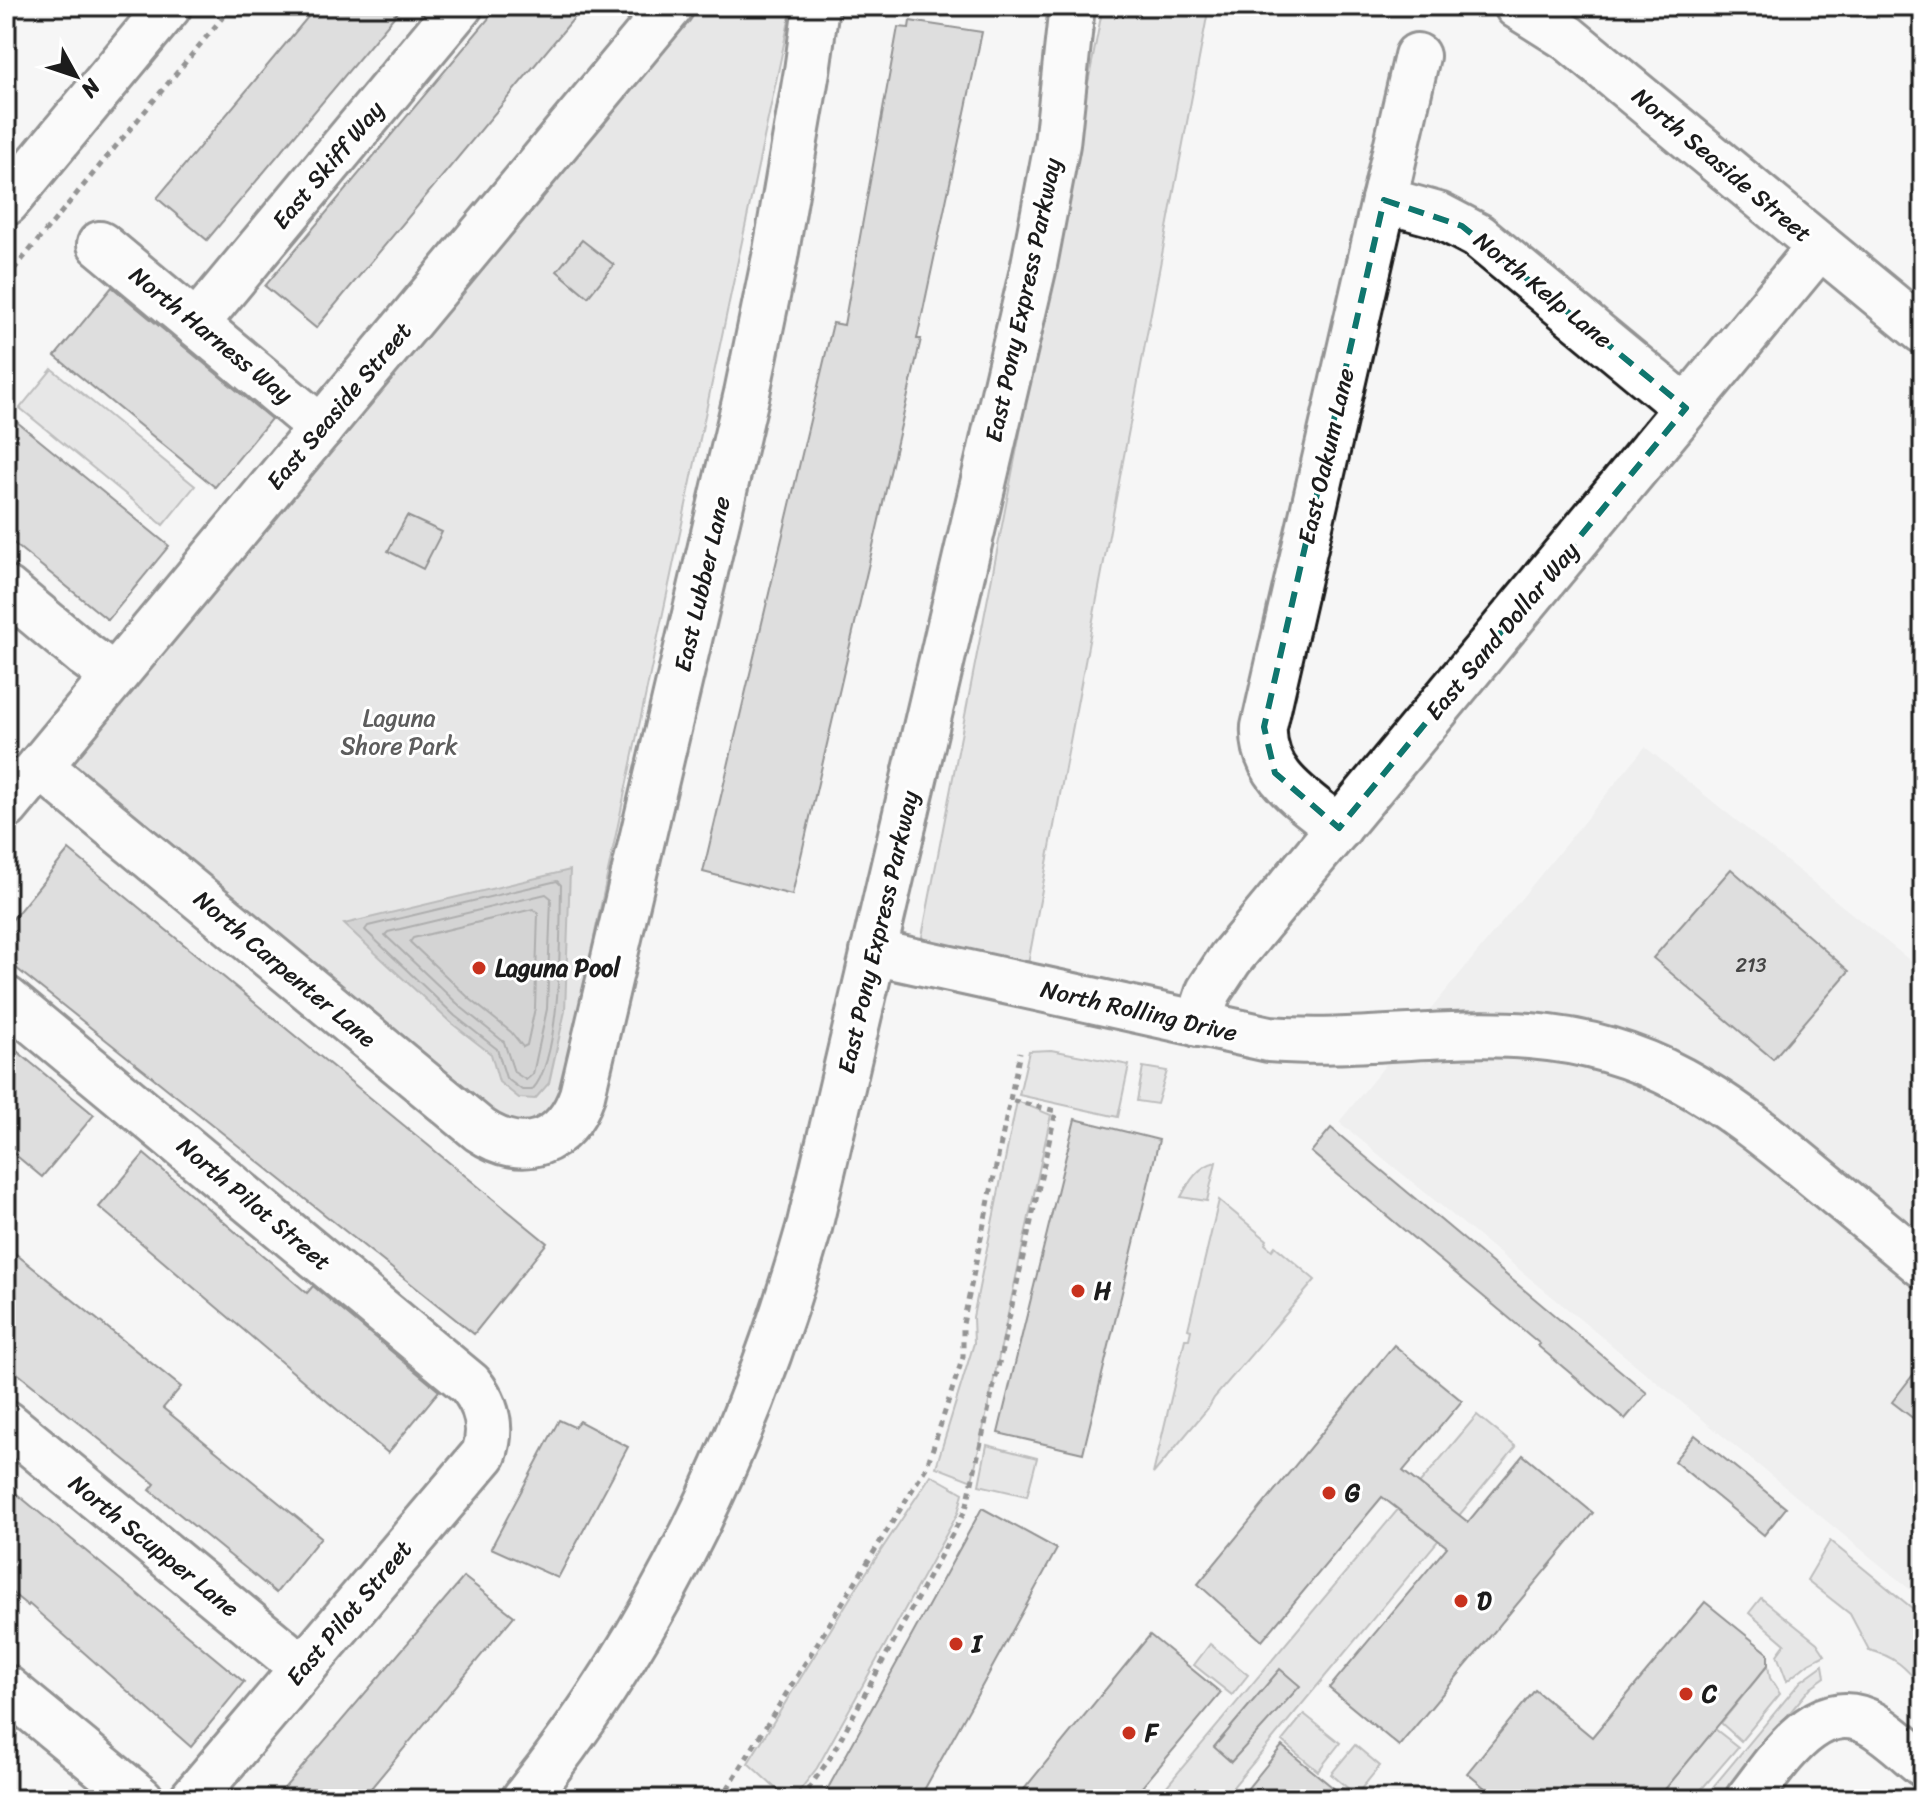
<svg xmlns="http://www.w3.org/2000/svg" width="1929" height="1805" viewBox="0 0 1929 1805" font-family="Sriracha,sans-serif">
	<style>
		.built { fill: #e6e6e6 }
		.green { fill: #d6d6d6; stroke: #797979; stroke-width: 2 }
		.water { fill: #acacac; stroke: #727272; stroke-width: 2 }
		.lines { fill: none; stroke-linecap: round; stroke-linejoin: round }
		.shore { stroke: #565656; stroke-width: 2 }
		.building { fill: #c0c0c0; stroke: #1c1c1c; stroke-width: 2 }
		.minor-casing { stroke: #1c1c1c; stroke-width: 50 }
		.major-casing { stroke: #1c1c1c; stroke-width: 50 }
		.path { stroke: #1c1c1c; stroke-width: 5; stroke-dasharray: 6 6; stroke-linecap: butt }
		.minor { stroke: #fff; stroke-width: 44 }
		.major { stroke: #fff; stroke-width: 44 }
		.marked { fill: none; stroke: #0f766e; stroke-width: 6; stroke-dasharray: 16 10; stroke-linejoin: round }
		.poi-dot { fill: #c8321e; stroke: #fff; stroke-width: 3 }
		.labels { text-anchor: middle; stroke-width: 6; stroke-linejoin: round; paint-order: stroke }
		.number-label { font-size: 20px; fill: #454545 }
		.street-label { font-size: 24px; fill: #1c1c1c; stroke: #fff }
		.park-label { font-size: 24px; fill: #5d5d5d; stroke: #fff }
		.poi-label { font-size: 24px; font-weight: bold; fill: #1c1c1c; stroke: #fff; text-anchor: start }
	</style>
	<rect width="100%" height="100%" fill="#f6f6f6"/>
	<filter id="ink" filterUnits="userSpaceOnUse"><feTurbulence type="fractalNoise" baseFrequency=".0125" numOctaves="2"/><feDisplacementMap in="SourceGraphic" scale="16" xChannelSelector="R" yChannelSelector="G"/><feConvolveMatrix kernelMatrix="1 2 1 2 8 2 1 2 1" color-interpolation-filters="sRGB"/></filter>
	<g filter="url(#ink)">
		<polygon class="built" points="1645,747 1923,971 1923,1600 1339,1122"/>
		<g class="green">
			<polygon points="696,6 792,6 558,1107 510,1130 69,762"/>
			<polygon points="1103,6 1209,6 1027,969 920,947"/>
			<polygon points="52,369 195,486 163,525 20,408"/>
			<polygon points="1051,1050 1129,1065 1118,1117 1019,1095 1029,1051"/>
			<polygon points="1143,1067 1167,1071 1157,1104 1137,1101"/>
			<polygon points="1017,1101 1051,1115 972,1481 936,1467 974,1343 973,1317"/>
			<path d="M1216 1162 1207 1201 1181 1197C1189 1182 1198 1166 1216 1162Z"/>
			<polygon points="1219,1200 1267,1240 1265,1244 1272,1250 1275,1246 1315,1280 1214,1398 1209,1407 1153,1474 1185,1339 1189,1339 1191,1330 1188,1329"/>
			<polygon points="1477,1415 1516,1447 1223,1799 1156,1799"/>
			<polygon points="987,1445 1037,1458 1027,1496 979,1485"/>
			<polygon points="931,1475 963,1493 958,1513 817,1768 793,1799 787,1799 748,1763 860,1582"/>
			<path d="M1830 1541 1923 1617V1688C1906 1668 1895 1656 1869 1650L1850 1614 1807 1580Z"/>
			<polygon points="1761,1598 1817,1643 1825,1655 1809,1663 1787,1681 1777,1655 1785,1644 1749,1613"/>
			<polygon points="1210,1644 1248,1675 1232,1695 1194,1665"/>
			<polygon points="1768,1665 1770,1678 1780,1694 1741,1741 1721,1723"/>
			<polygon points="1823,1665 1825,1677 1811,1687 1718,1799 1703,1799 1801,1681"/>
			<polygon points="1304,1714 1340,1743 1318,1771 1282,1741"/>
			<polygon points="1715,1729 1738,1747 1693,1799 1657,1799"/>
			<polygon points="1355,1745 1380,1766 1356,1795 1331,1774"/>
		</g>
		<polygon class="water" points="570,870 565,1011 549,1083 535,1099 519,1098 499,1082 491,1054 450,1022 344,924"/>
		<g class="lines">
			<g class="shore">
				<path d="M557 881 561 885C560 931 562 1059 532 1090H522L506 1078 497 1049 455 1016 365 930 368 926Z"/>
				<polygon points="546,894 551,898 547,1009 533,1074 526,1080 514,1072 504,1042 462,1008 385,935 388,932"/>
				<polygon points="533,909 538,913 535,1008 527,1045 523,1047 511,1032 470,999 410,942 413,938"/>
			</g>
		</g>
		<g class="building">
			<polygon points="317,6 403,6 207,240 157,198"/>
			<polygon points="499,6 584,6 316,328 265,286"/>
			<polygon points="910,21 982,32 917,339 921,339 792,895 703,872 833,323 844,325 898,27 909,28"/>
			<polygon points="582,240 614,265 588,297 557,271"/>
			<polygon points="112,287 271,419 215,487 55,356"/>
			<polygon points="6,413 169,546 108,620 6,537"/>
			<polygon points="407,516 442,532 423,569 388,551"/>
			<polygon points="69,850 547,1243 474,1334 6,960 6,927"/>
			<polygon points="1731,869 1849,971 1773,1059 1653,958"/>
			<polygon points="6,1042 94,1115 42,1177 6,1147"/>
			<polygon points="1075,1119 1159,1140 1083,1453 998,1433"/>
			<polygon points="1331,1128 1647,1393 1625,1419 1538,1346 1540,1344 1311,1152"/>
			<polygon points="144,1154 307,1293 313,1286 439,1391 388,1453 99,1207"/>
			<polygon points="6,1246 181,1387 163,1408 321,1537 276,1593 150,1490 155,1484 6,1364"/>
			<polygon points="1394,1345 1462,1401 1403,1471 1468,1522 1523,1455 1593,1513 1399,1746 1329,1688 1447,1547 1382,1497 1262,1641 1198,1584"/>
			<polygon points="1923,1362 1923,1426 1892,1402"/>
			<polygon points="559,1420 574,1427 579,1421 628,1447 558,1578 491,1548"/>
			<polygon points="1695,1435 1786,1508 1764,1535 1674,1461"/>
			<polygon points="6,1485 244,1682 191,1747 29,1604 28,1606 6,1588"/>
			<polygon points="982,1508 1057,1549 976,1697 919,1799 822,1799"/>
			<polygon points="464,1577 514,1616 362,1799 275,1799"/>
			<polygon points="1705,1602 1768,1653 1768,1665 1657,1799 1498,1799 1467,1773 1535,1690 1592,1737"/>
			<polygon points="1150,1635 1221,1693 1132,1799 1016,1799"/>
			<polygon points="1280,1669 1300,1686 1231,1762 1214,1747"/>
			<polygon points="1282,1746 1347,1799 1239,1799"/>
		</g>
		<g class="lines">
			<g class="minor-casing">
				<g id="minor">
					<polyline points="1517,6 1568,38 1923,331"/>
					<polyline points="1384,200 1438,215 1478,236 1686,408"/>
					<polyline points="6,203 169,6"/>
					<polyline points="100,244 321,428"/>
					<polyline points="196,324 460,6"/>
					<polyline points="6,589 85,655 114,676"/>
					<path d="M40 766 480 1130C523 1159 565 1144 582 1095L747 393 775 257 807 71 816 6"/>
					<polyline points="6,807 671,6"/>
					<path d="M1339 828C1305 800 1261 776 1264 727L1417 56"/>
					<path d="M873 952 1269 1039C1356 1046 1443 1029 1530 1036 1649 1045 1722 1099 1810 1172 1848 1203 1885 1234 1923 1265"/>
					<path d="M6 999 470 1384C487 1405 493 1428 484 1454L192 1799"/>
					<polyline points="1198,1024 1209,991 1230,959 1820,246"/>
					<polyline points="6,1423 303,1668"/>
					<polyline points="6,1688 141,1799"/>
					<path d="M1748 1799C1777 1763 1818 1691 1874 1725 1892 1736 1907 1751 1923 1764"/>
				</g>
			</g>
			<g class="major-casing">
				<path id="major" d="M524 1799C659 1632 751 1433 809 1228L1033 270 1057 144 1072 6"/>
			</g>
			<g class="path">
				<polyline points="6,279 232,6"/>
				<polyline points="721,1799 927,1466 963,1357 963,1324 1020,1052"/>
				<polyline points="801,1799 830,1758 966,1509 1056,1111 1010,1100"/>
			</g>
			<use href="#minor" class="minor"/>
			<use href="#major" class="major"/>
		</g>
	</g>
	<path d="M0 0H1929V1805H0ZM1384 200 1462 226 1686 408 1339 828 1275 773 1264 727Z" fill="#f6f6f6" fill-opacity=".55" fill-rule="evenodd"/>
	<path class="marked" d="M1384 200 1462 226 1686 408 1339 828 1275 773 1264 727Z"/>
	<g class="poi-dot">
		<circle cx="479" cy="968" r="8"/>
		<circle cx="1078" cy="1291" r="8"/>
		<circle cx="1329" cy="1493" r="8"/>
		<circle cx="1461" cy="1601" r="8"/>
		<circle cx="956" cy="1644" r="8"/>
		<circle cx="1686" cy="1694" r="8"/>
		<circle cx="1129" cy="1733" r="8"/>
	</g>
	<g class="labels">
		<g class="number-label">
			<text x="1751" y="972">213</text>
		</g>
		<g class="street-label">
			<text transform="translate(328 165) rotate(-50)" y="8">East Skiff Way</text>
			<text transform="translate(1722 165) rotate(40)" y="8">North Seaside Street</text>
			<text transform="translate(1543 290) rotate(39)" y="8">North Kelp Lane</text>
			<text transform="translate(1023 300) rotate(-78)" y="8">East Pony Express Parkway</text>
			<text transform="translate(211 335) rotate(39)" y="8">North Harness Way</text>
			<text transform="translate(339 406) rotate(-50)" y="8">East Seaside Street</text>
			<text transform="translate(1326 456) rotate(-77)" y="8">East Oakum Lane</text>
			<text transform="translate(702 584) rotate(-77)" y="8">East Lubber Lane</text>
			<text transform="translate(1502 631) rotate(-50)" y="8">East Sand Dollar Way</text>
			<text transform="translate(878 932) rotate(-77)" y="8">East Pony Express Parkway</text>
			<text transform="translate(285 969) rotate(40)" y="8">North Carpenter Lane</text>
			<text transform="translate(1139 1011) rotate(13)" y="8">North Rolling Drive</text>
			<text transform="translate(254 1204) rotate(40)" y="8">North Pilot Street</text>
			<text transform="translate(154 1546) rotate(39)" y="8">North Scupper Lane</text>
			<text transform="translate(349 1613) rotate(-50)" y="8">East Pilot Street</text>
		</g>
		<g class="park-label">
			<text x="399" y="726">Laguna<tspan x="399" dy="28">Shore Park</tspan></text>
		</g>
		<g class="poi-label">
			<text x="495" y="976">Laguna Pool</text>
			<text x="1094" y="1299">H</text>
			<text x="1345" y="1501">G</text>
			<text x="1477" y="1609">D</text>
			<text x="972" y="1652">I</text>
			<text x="1702" y="1702">C</text>
			<text x="1145" y="1741">F</text>
		</g>
	</g>
	<rect width="1929" height="1805" fill="none" stroke="#fff" stroke-width="32"/>
	<rect x="16" y="16" width="1897" height="1773" fill="none" stroke="#1c1c1c" stroke-width="3" filter="url(#ink)"/>
	<g transform="translate(76 76) rotate(130)" stroke="#ffffff" stroke-width="6" paint-order="stroke">
	<path d="M0-6L14 30L0 20L-14 30Z" fill="#1c1c1c"/>
	<text y="-12" font-size="22" font-weight="bold" text-anchor="middle" fill="#1c1c1c">N</text>
	</g>
</svg>
